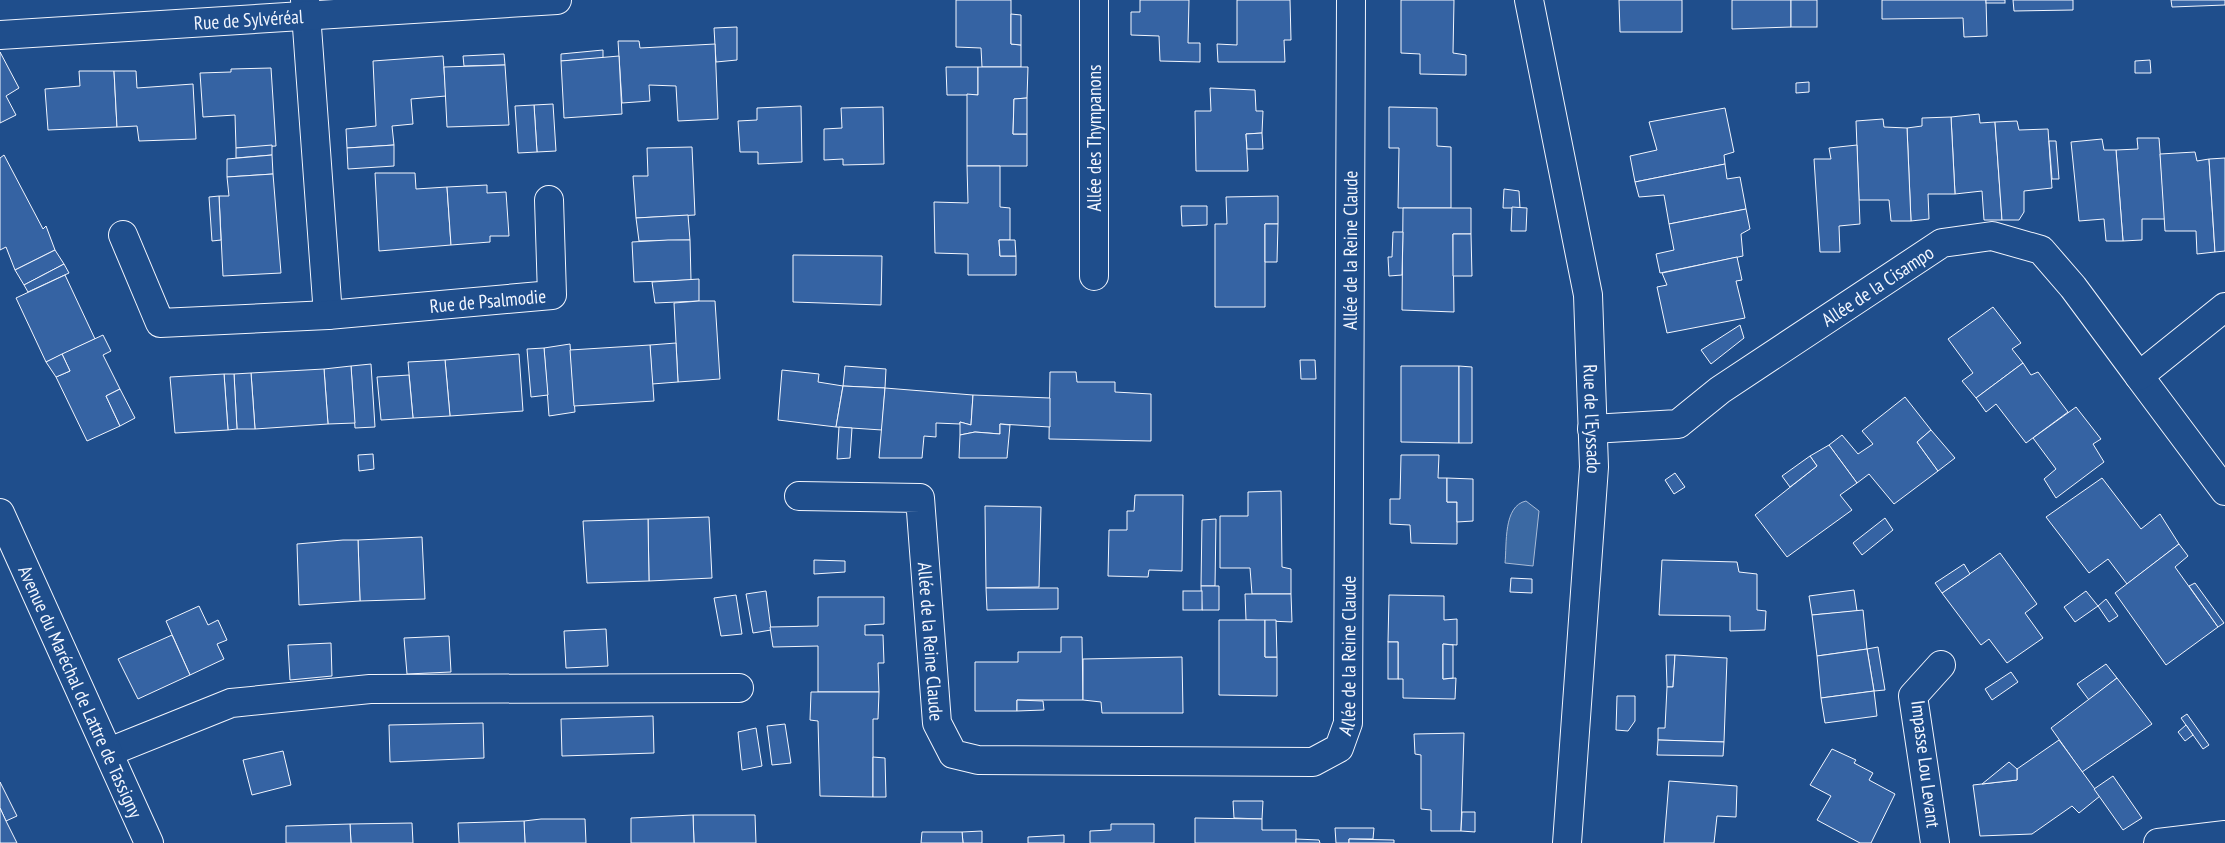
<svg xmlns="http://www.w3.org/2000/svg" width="2225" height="843" viewBox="0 0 2225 843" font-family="'PT Sans Narrow',sans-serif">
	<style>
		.water { fill: #3b69a3; stroke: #a8bbd7 }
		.building { fill: #3563a3; stroke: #f2f6ff }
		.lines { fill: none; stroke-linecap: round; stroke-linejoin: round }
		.street-casing { stroke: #f2f6ff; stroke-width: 30 }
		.secondary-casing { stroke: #f2f6ff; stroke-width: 30 }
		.street { stroke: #1f4e8c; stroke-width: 28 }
		.secondary { stroke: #1f4e8c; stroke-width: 28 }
		.labels { text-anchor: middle; stroke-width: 4; stroke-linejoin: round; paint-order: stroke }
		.street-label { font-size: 19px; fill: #f2f6ff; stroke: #1f4e8c }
	</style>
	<rect width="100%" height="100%" fill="#1f4e8c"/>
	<path class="water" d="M1526 501 1539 511 1533 566 1505 563C1507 544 1503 506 1526 501Z"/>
	<g class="building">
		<polygon points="956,0 1011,0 1011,44 1021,45 1021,67 982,67 981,48 956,47"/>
		<polygon points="1140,0 1189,0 1188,43 1200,43 1200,62 1160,61 1159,36 1131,35 1131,12 1140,12"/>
		<polygon points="1237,0 1290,0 1291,40 1284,40 1285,62 1218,62 1217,44 1237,45"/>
		<polygon points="1401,0 1454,0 1453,53 1466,55 1466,75 1420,74 1420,54 1401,53"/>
		<polygon points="1619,0 1682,0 1682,32 1620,32"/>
		<polygon points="1732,0 1791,0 1791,27 1732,29"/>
		<rect x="1791" y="0" width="26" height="27"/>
		<polygon points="1882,0 1986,0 1987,36 1964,37 1963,18 1882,19"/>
		<rect x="1986" y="0" width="19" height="3"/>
		<polygon points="2013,0 2073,0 2073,10 2014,11"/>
		<polygon points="2171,0 2225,0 2225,5 2172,7"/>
		<polygon points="1011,14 1021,15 1021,45 1011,44"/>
		<polygon points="737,27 737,60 716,62 714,28"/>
		<polygon points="618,41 639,41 640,48 715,44 718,119 678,121 676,86 649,85 650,101 622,103"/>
		<polygon points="603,50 603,58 561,61 561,54"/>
		<polygon points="0,52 19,88 6,96 16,115 0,123"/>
		<polygon points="504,54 505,65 464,66 463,56"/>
		<polygon points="443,56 446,96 411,99 413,124 392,126 394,145 347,148 346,129 376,126 373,61"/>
		<polygon points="619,56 622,114 564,118 561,61"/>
		<polygon points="2150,60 2151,73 2135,73 2135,61"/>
		<polygon points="505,65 509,125 447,127 444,67"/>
		<polygon points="946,67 978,67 978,95 947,95"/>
		<polygon points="978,67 1028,67 1027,98 1014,99 1013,134 1027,134 1027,166 967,166 967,94 978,95"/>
		<polygon points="271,68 276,146 236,148 235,115 203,117 200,73 231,72 231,69"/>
		<polygon points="79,71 114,71 117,127 48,130 45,89 80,86"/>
		<polygon points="114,71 136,71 137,88 193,84 196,139 139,141 137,126 117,127"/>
		<polygon points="1809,82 1809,92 1796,93 1796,83"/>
		<polygon points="1210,88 1255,90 1256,111 1263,111 1262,133 1246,134 1248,171 1196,171 1195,111 1211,111"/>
		<polygon points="1027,98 1027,134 1013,134 1014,99"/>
		<polygon points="553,104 556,151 537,152 534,105"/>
		<polygon points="534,105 537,152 518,153 515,106"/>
		<polygon points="801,106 802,162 758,164 758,152 740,152 738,121 757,120 757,108"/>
		<polygon points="883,107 884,164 843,165 843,159 824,160 824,129 842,128 841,108"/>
		<polygon points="1389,107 1437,108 1437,146 1451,147 1451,208 1398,208 1399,148 1389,148"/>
		<polygon points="1725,108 1734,152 1724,155 1725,164 1635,182 1630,156 1657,150 1649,122"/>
		<polygon points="1979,114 1980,123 1995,122 2002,220 1984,220 1982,191 1955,194 1951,117"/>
		<polygon points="1951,117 1955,194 1928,194 1929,219 1911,221 1907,128 1922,126 1922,118"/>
		<polygon points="1883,119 1884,127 1907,128 1911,221 1891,221 1889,200 1859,200 1856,121"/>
		<polygon points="2017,121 2019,130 2048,129 2052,188 2024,191 2024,212 2019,220 2002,220 1995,122"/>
		<polygon points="1262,133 1263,149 1247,149 1246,134"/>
		<polygon points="2137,138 2159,138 2165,219 2142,219 2142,240 2123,241 2116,150 2138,149"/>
		<polygon points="2102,139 2104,150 2116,150 2123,241 2106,241 2104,219 2079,221 2071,142"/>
		<polygon points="2049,141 2056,141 2059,179 2052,179"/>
		<polygon points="272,145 272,155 236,158 236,148"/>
		<polygon points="394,145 394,166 348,169 347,148"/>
		<polygon points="1857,145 1860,224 1839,226 1840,252 1820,252 1814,159 1831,159 1829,148"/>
		<polygon points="692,147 695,215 636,218 633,176 648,176 647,148"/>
		<polygon points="2195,152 2197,161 2209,159 2215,252 2197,254 2196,231 2165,231 2160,154"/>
		<polygon points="4,155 43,229 46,226 55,250 15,270 6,247 0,250 0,158"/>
		<polygon points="272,155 273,174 227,177 227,159"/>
		<polygon points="2225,158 2225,251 2215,252 2209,159"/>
		<polygon points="1725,164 1727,179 1740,177 1746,209 1669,224 1664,195 1639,197 1635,182"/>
		<polygon points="967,166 1000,166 1000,207 1010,208 1010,240 999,240 1000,256 1016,256 1016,275 968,275 968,254 935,253 934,202 968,203"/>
		<polygon points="375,173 415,173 416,189 447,187 451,245 379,251"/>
		<polygon points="273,174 281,273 223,276 219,196 229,196 227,177"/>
		<polygon points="487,185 487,193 506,192 509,236 490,236 490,242 451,245 447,187"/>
		<polygon points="1504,189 1519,191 1520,208 1503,208"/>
		<polygon points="219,196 221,240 212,241 209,197"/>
		<polygon points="1278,196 1278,224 1265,224 1265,307 1215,307 1215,224 1227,224 1226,197"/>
		<polygon points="1181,206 1207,206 1207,225 1182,226"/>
		<polygon points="1512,207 1527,208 1526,231 1511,231"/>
		<polygon points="1403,208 1471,208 1471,234 1453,234 1454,312 1402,310"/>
		<polygon points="1746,209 1750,229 1741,234 1743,256 1660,273 1656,254 1674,250 1669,224"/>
		<polygon points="688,215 690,240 639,241 636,218"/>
		<polygon points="1265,224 1278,224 1277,262 1265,262"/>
		<polygon points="1393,232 1403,232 1402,275 1389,276 1388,257 1392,257"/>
		<polygon points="1453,234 1471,234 1472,276 1453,276"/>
		<polygon points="668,240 690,240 691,280 634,282 632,242"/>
		<polygon points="999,240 1015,240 1016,256 1000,256"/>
		<polygon points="55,250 64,264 24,285 15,270"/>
		<polygon points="793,255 882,256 881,305 793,302"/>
		<polygon points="1737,257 1742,280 1736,281 1745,318 1667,333 1657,287 1667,285 1662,273"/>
		<polygon points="64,264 69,273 28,292 24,285"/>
		<polygon points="65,275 95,339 46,362 16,298"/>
		<polygon points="699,279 699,301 655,303 652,282"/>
		<polygon points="699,301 715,301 720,379 678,382 674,303"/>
		<polygon points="1993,307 2021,343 2012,349 2023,363 1976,398 1962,381 1973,373 1948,339"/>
		<polygon points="1740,325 1744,338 1711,364 1701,350"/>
		<polygon points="103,335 111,351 103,355 120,389 106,396 120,426 87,441 56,377 70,371 62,354"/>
		<polygon points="676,343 678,382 652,384 650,345"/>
		<polygon points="570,344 575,412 549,416 544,348"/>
		<polygon points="650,345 654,401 574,406 570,350"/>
		<polygon points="544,348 548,395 531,397 527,349"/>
		<polygon points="62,354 70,371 56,377 46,362"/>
		<polygon points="519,354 523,411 450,416 445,360"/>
		<polygon points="445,360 450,416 413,418 408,362"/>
		<polygon points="1300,360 1315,360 1316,379 1301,379"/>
		<polygon points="2023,363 2031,375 2038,372 2068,412 2026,443 1996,404 1986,412 1976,398"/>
		<polygon points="371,364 375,427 355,428 351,366"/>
		<polygon points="351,366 355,423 328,424 324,369"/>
		<polygon points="845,366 886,369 885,388 843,386"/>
		<polygon points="1401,366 1459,366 1459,443 1401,442"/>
		<polygon points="1459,366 1472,367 1472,443 1459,443"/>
		<polygon points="324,369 328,424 255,429 251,373"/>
		<polygon points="782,370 819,374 818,382 843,386 836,427 778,420"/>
		<polygon points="1050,372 1076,372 1077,382 1115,382 1115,392 1151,394 1151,441 1049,439"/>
		<polygon points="251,373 255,429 237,429 234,374"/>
		<polygon points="224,374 234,374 237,429 228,430"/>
		<polygon points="224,374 228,430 175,433 170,377"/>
		<polygon points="409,375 413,418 381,420 377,377"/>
		<polygon points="843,386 885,388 882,430 836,427"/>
		<polygon points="885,388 973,395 971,425 960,422 960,424 936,423 936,437 924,436 922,458 879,458"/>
		<polygon points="120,389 135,418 120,426 106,396"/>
		<polygon points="973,395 1050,398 1050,427 1000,424 1000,434 975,432 960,435 960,422 971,425"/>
		<polygon points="1905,397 1931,430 1917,442 1938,471 1894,504 1869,474 1857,483 1829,445 1842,435 1858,454 1873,444 1862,431"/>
		<polygon points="2076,407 2101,439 2093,444 2104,462 2056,498 2044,479 2056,469 2033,438"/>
		<polygon points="1000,424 1010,425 1007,458 959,458 960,435 975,432 1000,434"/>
		<polygon points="839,427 852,428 850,458 837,459"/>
		<polygon points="1931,430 1955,458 1938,471 1917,442"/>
		<polygon points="1829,445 1857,483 1840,495 1852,510 1787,557 1755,515 1817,466 1810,456"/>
		<polygon points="373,454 374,469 359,471 358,455"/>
		<polygon points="1401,455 1439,455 1438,478 1447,478 1447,502 1457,502 1457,544 1411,543 1410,525 1390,524 1390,499 1400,499"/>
		<polygon points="1810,456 1817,466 1790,487 1782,476"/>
		<polygon points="1675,473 1685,487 1674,494 1665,480"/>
		<polygon points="1447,478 1473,479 1473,521 1457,522 1457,502 1447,502"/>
		<polygon points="2102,478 2141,529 2160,514 2179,544 2127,584 2108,559 2089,573 2046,517"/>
		<polygon points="1281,491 1282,567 1291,569 1291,594 1252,594 1250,568 1220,568 1220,516 1248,516 1248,492"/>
		<polygon points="1135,495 1183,495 1182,571 1149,570 1148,577 1108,576 1109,530 1127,530 1127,511 1134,511"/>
		<polygon points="985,506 1041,507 1039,587 986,588"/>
		<polygon points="709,517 712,578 649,581 648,519"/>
		<polygon points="1885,518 1893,530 1862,555 1853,543"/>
		<polygon points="648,519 649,581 587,583 583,521"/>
		<polygon points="1216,519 1215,586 1201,586 1202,520"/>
		<polygon points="422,537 425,599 360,601 358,540"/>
		<polygon points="343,540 358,540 360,601 299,605 297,544"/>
		<polygon points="2179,544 2188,556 2175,567 2218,627 2166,665 2115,593"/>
		<polygon points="2000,553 2037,604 2025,613 2043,638 2007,663 1989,639 1981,645 1942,593"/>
		<polygon points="814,560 845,561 845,572 814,574"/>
		<polygon points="1662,560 1737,562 1739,572 1757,574 1757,610 1766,611 1765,630 1730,631 1730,616 1659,615"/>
		<polygon points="1964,564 1970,574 1942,593 1935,583"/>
		<polygon points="1511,578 1532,579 1532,593 1510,592"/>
		<polygon points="2195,583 2224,623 2218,627 2189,586"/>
		<polygon points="1201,586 1219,586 1219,610 1202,610"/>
		<polygon points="986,588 1058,588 1058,609 987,610"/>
		<polygon points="1854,590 1857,611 1812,615 1809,596"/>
		<polygon points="766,591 771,630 753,633 746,594"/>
		<rect x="1183" y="591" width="19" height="19"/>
		<polygon points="2086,591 2098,606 2075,622 2064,607"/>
		<polygon points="1245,594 1291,594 1292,622 1246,620"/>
		<polygon points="736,595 742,634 721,636 714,598"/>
		<polygon points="1389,595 1444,596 1444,620 1457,619 1457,645 1443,644 1443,679 1456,678 1455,699 1403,698 1403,679 1398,679 1398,642 1388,642"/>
		<polygon points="818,597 884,597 884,624 865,625 865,635 883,635 884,663 878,663 879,692 818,692 818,646 773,647 770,627 818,626"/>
		<polygon points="2106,599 2118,616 2109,622 2098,606"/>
		<polygon points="199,606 208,625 218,620 227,640 217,644 224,659 190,675 166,621"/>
		<polygon points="1863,610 1867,649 1817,656 1812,615"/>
		<polygon points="1219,620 1265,620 1265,657 1277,657 1277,696 1219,695"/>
		<polygon points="1265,620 1276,620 1277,657 1265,657"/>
		<polygon points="606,629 608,666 566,668 564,631"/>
		<polygon points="172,635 190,675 138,699 118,659"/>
		<polygon points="449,636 451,672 407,674 404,638"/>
		<polygon points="1061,637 1082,637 1083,700 1017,700 1017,711 975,711 975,662 1018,662 1018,652 1061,652"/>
		<rect x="1388" y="642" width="10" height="37"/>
		<polygon points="331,643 332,676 290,680 288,645"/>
		<polygon points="1443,644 1453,645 1453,678 1443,679"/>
		<polygon points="1878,647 1885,690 1874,691 1867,649"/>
		<polygon points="1867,649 1874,691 1821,698 1817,656"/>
		<polygon points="1666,655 1675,655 1673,687 1667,687"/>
		<polygon points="1675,655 1727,658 1724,742 1658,740 1658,728 1665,728 1667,687 1673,687"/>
		<polygon points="1182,657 1183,713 1102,713 1101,702 1083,700 1083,659"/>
		<polygon points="2106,664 2117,678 2089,700 2077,684"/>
		<polygon points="2011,672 2018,682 1992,700 1985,689"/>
		<polygon points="2117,678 2152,724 2082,772 2051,728"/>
		<polygon points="1874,691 1877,716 1825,723 1821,698"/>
		<polygon points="811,692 879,692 878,719 873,719 873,797 820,796 818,721 810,720"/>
		<polygon points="1617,696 1635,696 1635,721 1628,731 1616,730"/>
		<polygon points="1017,700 1043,701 1044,710 1017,711"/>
		<polygon points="2187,714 2209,745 2203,749 2181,718"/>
		<polygon points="653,716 654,753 562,756 561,719"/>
		<polygon points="483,723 484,758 390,762 389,725"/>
		<polygon points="785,724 791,763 772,765 767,726"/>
		<polygon points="2186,725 2193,735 2185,741 2178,732"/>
		<polygon points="756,728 762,766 742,770 738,732"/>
		<polygon points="1464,733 1461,831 1431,831 1431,810 1421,809 1421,755 1415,754 1414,734"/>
		<polygon points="1658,740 1724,742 1723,756 1657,755"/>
		<polygon points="2059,740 2100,796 2079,813 2072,806 2032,834 1980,836 1973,785 2017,780 2017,769"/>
		<polygon points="1832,749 1856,760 1854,763 1873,773 1869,780 1895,794 1871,843 1860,843 1817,820 1831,796 1810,785"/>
		<polygon points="283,751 291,785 252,795 243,760"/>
		<polygon points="873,757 885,758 886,797 873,797"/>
		<polygon points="2009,762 2017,769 2017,780 1982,784"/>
		<polygon points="2113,776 2142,818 2123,830 2094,789"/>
		<polygon points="1669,781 1737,786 1736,817 1717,816 1714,843 1664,843"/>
		<polygon points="0,782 17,816 6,821 0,808"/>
		<polygon points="1233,801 1263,801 1262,819 1234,818"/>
		<polygon points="0,808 6,821 17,843 0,843"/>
		<polygon points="1462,812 1475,812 1475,832 1461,831"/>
		<polygon points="693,815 755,815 756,843 694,843"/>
		<polygon points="693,815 694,843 631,843 631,818"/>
		<polygon points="1195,818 1262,819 1262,830 1296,830 1296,843 1195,843"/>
		<polygon points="541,819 585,819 586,843 525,843 524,821"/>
		<polygon points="524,821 525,843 459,843 458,823"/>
		<polygon points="412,823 413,843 351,843 350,824"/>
		<polygon points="350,824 351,843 286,843 286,826"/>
		<polygon points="1111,824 1154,824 1154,843 1090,843 1090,831 1111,830"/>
		<polygon points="1335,828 1374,828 1373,839 1349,839 1349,843 1336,843"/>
		<polygon points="982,831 982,843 963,843 962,832"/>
		<polygon points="922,832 962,832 963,843 921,843"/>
		<polygon points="1064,835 1064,843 1028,843 1028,837"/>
		<polygon points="1296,839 1319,840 1320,843 1296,843"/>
		<polygon points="1349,839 1394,840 1394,843 1349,843"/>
	</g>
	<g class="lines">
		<g class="street-casing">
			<g id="street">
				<polyline points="305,0 328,315"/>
				<polyline points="1094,0 1094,276"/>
				<path id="s1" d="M1529 0 1588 295 1594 467 1567 843"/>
				<path id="s2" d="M0 35 557 0"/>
				<path id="s3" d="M123 235 160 323 328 315 552 295 549 200"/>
				<polyline points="2139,376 2225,491"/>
				<path id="s4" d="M1592 429 1678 424 1720 390 1942 243 1992 236 2041 250 2073 287 2139 376 2225 307"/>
				<path id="s5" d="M799 496 920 498 937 723 953 754 978 760 1313 762 1339 748 1348 723 1351 0"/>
				<polyline points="109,752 231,703 370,689 739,688"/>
				<polyline points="1935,843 1913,696 1941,665"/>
				<polyline points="2158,843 2225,835"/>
			</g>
		</g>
		<g class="secondary-casing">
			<g id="secondary">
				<path id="s6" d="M0 513 149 843"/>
			</g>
		</g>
		<use href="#street" class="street"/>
		<use href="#secondary" class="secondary"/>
	</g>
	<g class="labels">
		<g class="street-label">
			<text dy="7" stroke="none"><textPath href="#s2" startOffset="249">Rue de Sylvéréal</textPath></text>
			<text transform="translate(1094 138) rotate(-90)" y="7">Allée des Thympanons</text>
			<text dy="7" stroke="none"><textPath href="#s5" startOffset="1271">Allée de la Reine Claude</textPath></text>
			<text dy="7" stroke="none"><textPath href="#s4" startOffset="329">Allée de la Cisampo</textPath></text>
			<text dy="7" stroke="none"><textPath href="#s3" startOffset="424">Rue de Psalmodie</textPath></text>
			<text dy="7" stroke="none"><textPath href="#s1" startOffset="425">Rue de l'Eyssado</textPath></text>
			<text dy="7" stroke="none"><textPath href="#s5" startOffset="265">Allée de la Reine Claude</textPath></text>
			<text dy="7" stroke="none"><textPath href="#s5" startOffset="866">Allée de la Reine Claude</textPath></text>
			<text dy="7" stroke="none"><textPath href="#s6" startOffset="196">Avenue du Maréchal de Lattre de Tassigny</textPath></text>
			<text transform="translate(1926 764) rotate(83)" y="7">Impasse Lou Levant</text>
		</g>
	</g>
</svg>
